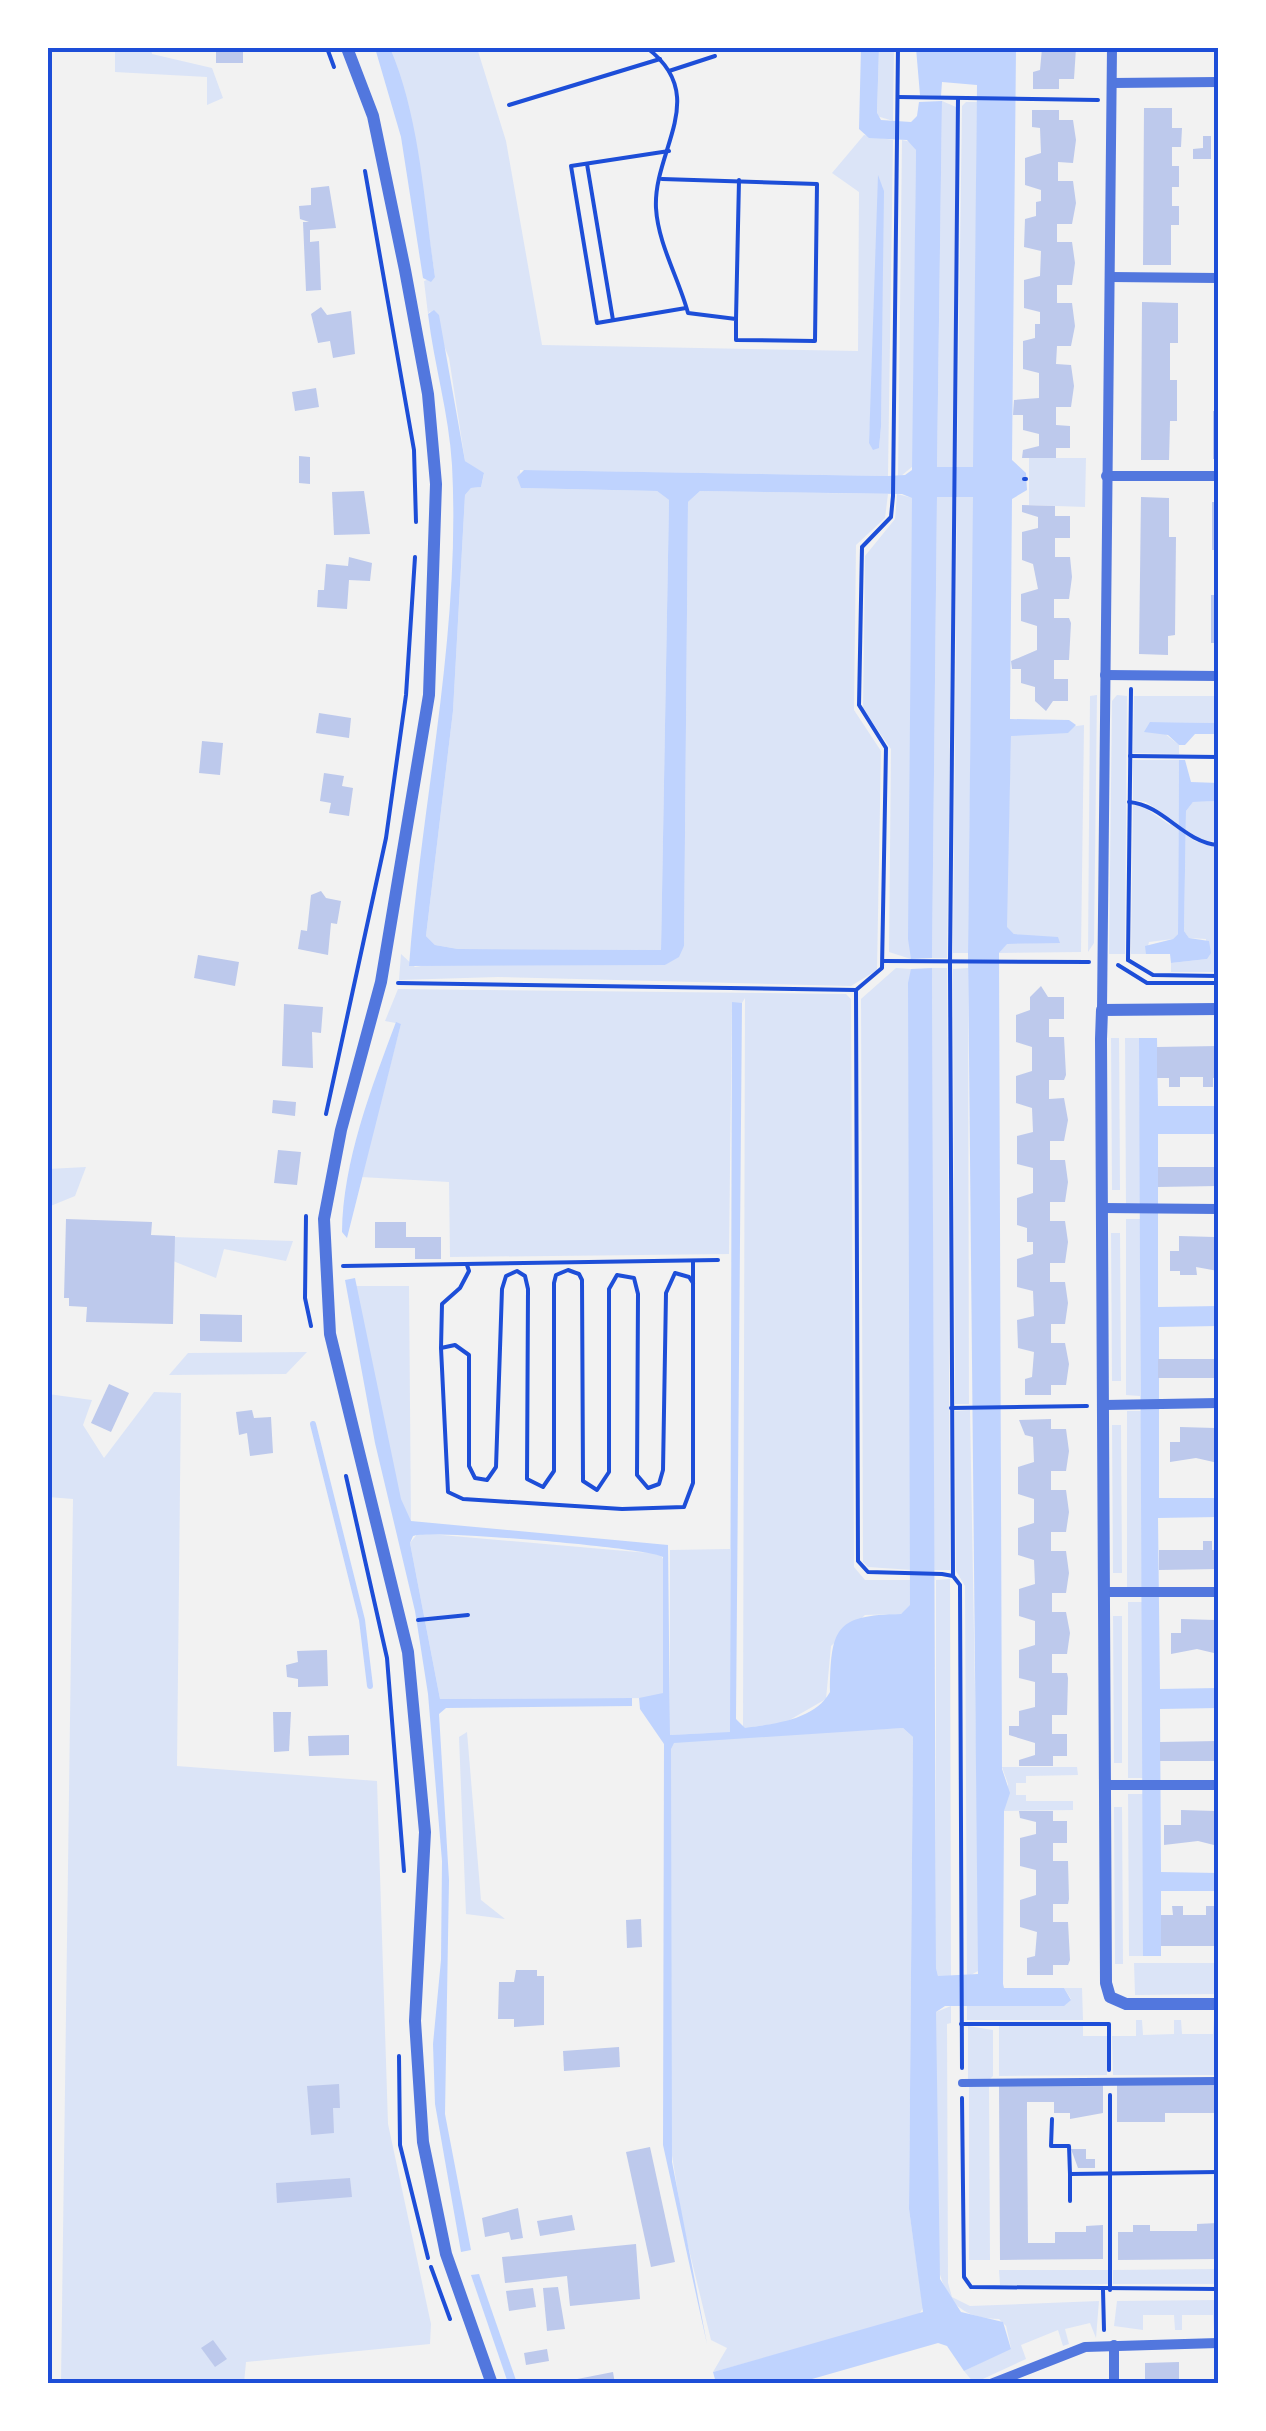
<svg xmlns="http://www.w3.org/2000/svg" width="1266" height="2431" viewBox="0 0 1266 2431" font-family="'Nunito Sans',sans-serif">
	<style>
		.green { fill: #dbe4f7; fill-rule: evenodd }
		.water { fill: #bfd3fe }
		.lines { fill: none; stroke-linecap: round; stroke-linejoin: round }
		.stream { stroke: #bfd3fe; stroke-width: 6 }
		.building { fill: #bdc9ec }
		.path { stroke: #1d4ed8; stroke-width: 4 }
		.pedestrian { stroke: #5277de; stroke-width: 8 }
		.minor { stroke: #5277de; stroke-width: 10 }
		.tertiary { stroke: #5277de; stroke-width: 12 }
		.neatline { fill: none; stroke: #1d4ed8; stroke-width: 4 }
	</style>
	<rect width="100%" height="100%" fill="#f2f2f2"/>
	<g class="green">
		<polygon points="115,48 151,48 152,54 212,68 223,98 207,105 207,77 115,72"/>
		<path d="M390 48H477L506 141 542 345 858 351 859 192 832 173 864 135 893 140 888 476 520 470 521 488 657 491 669 500 661 950 458 949 435 945 426 936 453 711 465 495 471 488 481 487 484 474 465 461 449 358 430 311 428 314 424 281 435 277 418 159ZM883 183 881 427 879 448 869 443Z"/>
		<polygon points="879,48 894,48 893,121 877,116"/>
		<polygon points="942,101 956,107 953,468 937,467"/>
		<polygon points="966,102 977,102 974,468 957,468 962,106"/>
		<polygon points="902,140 911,142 916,150 913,466 901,476 898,476"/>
		<polygon points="1029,458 1086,458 1085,507 1029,505"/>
		<polygon points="700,491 888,494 885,518 856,545 854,710 881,751 877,970 851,986 498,977 399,980 401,954 415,967 439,963 665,965 684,946 688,502"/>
		<polygon points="897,494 913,498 911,959 889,952 891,749 863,709 865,556 895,519"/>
		<polygon points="953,495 947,958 932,958 937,497"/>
		<polygon points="957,495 974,497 968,953 953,953"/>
		<polygon points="1097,695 1094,943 1088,952 1090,696"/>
		<polygon points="1117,695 1127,696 1125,954 1109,954 1112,701"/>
		<polygon points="1134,696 1218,696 1218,723 1150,722 1179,745 1179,754 1133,753"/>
		<polygon points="1084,725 1081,952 999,953 1006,944 1060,942 1014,934 1006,927 1011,735"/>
		<polygon points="1133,760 1179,760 1178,934 1173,939 1149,942 1146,954 1131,954 1133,805 1142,806 1170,825 1171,819 1146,802 1133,800"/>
		<polygon points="1218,801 1218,842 1192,840 1218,848 1218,972 1171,972 1171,963 1207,959 1206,939 1189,938 1184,931 1186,811 1193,802"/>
		<polygon points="896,968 911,969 912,1570 868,1567 863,1562 861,999"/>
		<polygon points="932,968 947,968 950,1570 934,1570"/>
		<polygon points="968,968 969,1404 955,1404 953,969"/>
		<polygon points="398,989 846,994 851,999 854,1567 865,1580 912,1580 910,1608 901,1614 865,1615 831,1646 826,1699 786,1722 753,1727 747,1736 903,1728 913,1737 909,2209 923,2308 918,2316 713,2372 727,2348 711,2340 683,2225 668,2130 669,1738 711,1733 670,1735 670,1550 730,1549 730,1732 743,1732 745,998 742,1003 732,1003 729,1254 450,1257 449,1182 361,1177 401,1024 385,1021"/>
		<polygon points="1111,1038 1119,1038 1120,1190 1112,1190"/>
		<polygon points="1125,1038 1139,1038 1141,1203 1126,1204"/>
		<polygon points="86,1167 75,1196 48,1207 48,1169"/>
		<polygon points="1126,1219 1140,1219 1140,1396 1126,1395"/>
		<polygon points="1111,1233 1120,1233 1121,1381 1112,1381"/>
		<polygon points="174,1237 293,1241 286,1261 224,1249 216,1278 173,1261"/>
		<polygon points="349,1286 409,1286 411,1524 403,1523"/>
		<polygon points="307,1352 286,1374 169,1375 188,1353"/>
		<polygon points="154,1392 181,1393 177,1766 377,1781 388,2124 431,2324 430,2344 246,2362 244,2383 61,2383 73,1499 48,1497 48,1394 92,1400 83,1425 104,1458"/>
		<polygon points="970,1410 980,1970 967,1977 965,1586 956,1571 955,1411"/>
		<polygon points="1127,1411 1141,1411 1142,1587 1127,1587"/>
		<polygon points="1112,1425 1121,1425 1122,1573 1113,1573"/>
		<polygon points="418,1533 660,1554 665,1562 663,1693 655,1698 440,1699 410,1543"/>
		<polygon points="950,1579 951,1977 938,1976 936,1968 936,1580"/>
		<polygon points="1128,1602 1142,1602 1143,1778 1128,1778"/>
		<polygon points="1113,1616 1122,1616 1122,1763 1114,1763"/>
		<polygon points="467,1732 481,1900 505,1919 466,1914 459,1737"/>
		<polygon points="1002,1767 1077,1767 1078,1775 1026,1776 1026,1783 1016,1783 1016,1795 1026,1795 1026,1801 1073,1801 1073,1810 1004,1811 1008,1784"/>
		<polygon points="1128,1794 1143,1794 1143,1956 1129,1956"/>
		<polygon points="1114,1807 1122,1807 1123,1964 1115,1964"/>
		<polygon points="1134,1963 1218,1963 1218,1994 1135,1995"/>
		<polygon points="1064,1988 1082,1988 1083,2020 967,2020 967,2006 1063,2006 1071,1999"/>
		<path d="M951 2006V2023L947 2024 948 2283 952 2297 970 2306 1099 2301 1096 2338 1090 2323 1065 2329 1069 2344 1063 2346 1058 2330 1021 2345 1026 2359 974 2383 964 2371 1011 2348 1006 2326 999 2319C957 2318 944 2298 936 2258V2012Z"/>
		<polygon points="1214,2019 1218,2019 1218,2075 1113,2075 1112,2036 1136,2036 1136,2020 1142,2020 1143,2035 1174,2034 1174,2020 1181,2020 1182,2034 1213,2034"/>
		<polygon points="1083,2025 1083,2036 1107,2036 1107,2075 999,2076 999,2026"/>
		<polygon points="968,2026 993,2030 993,2076 989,2080 968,2080"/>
		<polygon points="969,2086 989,2086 990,2260 969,2260"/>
		<polygon points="1218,2269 1218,2284 1113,2284 1113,2270"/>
		<polygon points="999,2270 1108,2270 1108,2284 1000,2285"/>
		<polygon points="1218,2300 1218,2329 1214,2329 1213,2315 1182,2315 1182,2330 1175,2330 1174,2315 1143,2315 1143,2330 1114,2326 1117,2301"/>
	</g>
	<g class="water">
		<path d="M375 48H390C420 118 424 202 435 277L431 282 423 278 401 137Z"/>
		<path d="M861 48H879L877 113 881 120 911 122 917 116 919 102 942 101 937 467H973L977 85 942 82 941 96 920 95 916 48H1016L1012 460 1026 473 1027 490 1012 499 1010 719 1069 720 1076 725 1068 733 1011 736 1007 927 1014 934 1058 937 1060 943 1007 944 999 953 1002 1769 1010 1793 1004 1811 1003 1984 1004 1988H1064L1071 2000 1064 2006H945L936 2012 940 2279 961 2312 1003 2322 1011 2349 964 2371 947 2346 938 2343 798 2383H716L713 2372 923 2312 909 2209 913 1737 903 1728 674 1743 671 1749 672 2162 707 2344 663 2145 664 1744 640 1709 639 1698 663 1693V1557C650 1548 429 1529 413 1536L410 1543 440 1699 632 1698V1706L446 1708 439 1714 449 1880 445 2114 471 2250 461 2252 435 2104 433 2044 441 1960 442 1861 428 1694 415 1611 375 1443 345 1280 355 1278 401 1499 411 1521 668 1545 670 1735 730 1732 732 1002 742 1003 736 1719 745 1728C773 1724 815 1720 830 1692 831 1629 834 1615 901 1614L910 1605 908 983 911 969 932 968 936 1968 938 1976 978 1974 968 953 973 497H937L932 958 911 959 908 939 912 498 902 494 700 491 688 502 684 946 679 957 665 965 409 966C422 798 461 634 452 465 449 413 434 365 428 314L434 310 439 315 465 461 484 473 481 487 471 488 465 495 453 711 426 936 435 945 458 949 661 950 669 500 657 491 521 488 517 477 524 470 888 476 905 475 912 470 916 150 907 140 869 138 859 129Z"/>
		<polygon points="878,175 884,191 881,427 879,448 873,450 869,443"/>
		<polygon points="1150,722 1218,723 1218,734 1195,734 1185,745 1179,745 1168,735 1144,732"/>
		<polygon points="1179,760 1185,760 1191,782 1218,783 1218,801 1193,802 1186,811 1184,931 1189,938 1209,941 1211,953 1207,959 1171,963 1170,954 1146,954 1145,946 1173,939 1178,934"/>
		<path d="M396 1022 401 1024 347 1238 342 1232C343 1161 371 1089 396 1022Z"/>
		<polygon points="1139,1038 1157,1038 1158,1106 1218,1106 1218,1134 1158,1134 1158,1307 1218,1306 1218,1326 1159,1327 1159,1498 1218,1498 1218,1517 1158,1518 1160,1689 1218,1688 1218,1708 1160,1709 1161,1872 1218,1873 1218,1891 1161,1891 1161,1956 1143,1956"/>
		<polygon points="479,2274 517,2383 508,2383 471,2275"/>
	</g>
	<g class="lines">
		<polyline class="stream" points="313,1424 362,1620 370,1686"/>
	</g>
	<g class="building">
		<rect x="216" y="48" width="27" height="15"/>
		<polygon points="1042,48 1076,48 1074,79 1059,79 1059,89 1033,89 1033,72 1040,70"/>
		<polygon points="1144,108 1172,108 1172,128 1182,128 1181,147 1172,147 1172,166 1179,166 1179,187 1172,187 1172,206 1179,206 1179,225 1171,225 1171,265 1143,265"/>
		<polygon points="1032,110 1059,110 1059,120 1073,120 1076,140 1073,163 1058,162 1058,181 1073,181 1076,203 1072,224 1057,224 1057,242 1072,242 1075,263 1072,285 1057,285 1057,303 1072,303 1075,326 1071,346 1057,346 1056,364 1071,365 1074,386 1071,407 1056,407 1056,425 1070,426 1070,448 1056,448 1056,458 1022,458 1023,450 1039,446 1039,434 1023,430 1023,415 1013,415 1014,400 1039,398 1039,373 1023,369 1023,341 1035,338 1035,324 1040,324 1040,312 1024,308 1024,280 1040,276 1041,251 1024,247 1025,219 1036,216 1036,202 1041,201 1041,190 1025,185 1025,158 1041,153 1040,128 1032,127"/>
		<polygon points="1203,136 1211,136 1211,159 1193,159 1193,149 1203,148"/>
		<polygon points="329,186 336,228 310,230 310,242 319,241 321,290 306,291 303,222 309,222 300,219 299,206 311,205 311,188"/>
		<polygon points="1142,302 1178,303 1178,343 1170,343 1170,380 1177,380 1177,421 1170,421 1169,460 1141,460"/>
		<polygon points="321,307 327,315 351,311 355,354 333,358 330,341 318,343 311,314"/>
		<polygon points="316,388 319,407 295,411 292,392"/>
		<rect x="1213" y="411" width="5" height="48"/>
		<polygon points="299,456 310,457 310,484 299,483"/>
		<polygon points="364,491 370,534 334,535 332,492"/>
		<polygon points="1141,497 1169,498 1169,537 1176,537 1175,635 1168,636 1168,655 1139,654"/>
		<rect x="1212" y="502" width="6" height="48"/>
		<polygon points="1022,505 1055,506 1055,516 1070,516 1070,538 1055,538 1055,557 1070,557 1072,577 1069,599 1054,599 1054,618 1069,618 1071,623 1069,660 1054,660 1054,679 1068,679 1068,701 1053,701 1046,711 1035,701 1035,687 1021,683 1021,669 1012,669 1011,661 1037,650 1037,626 1021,621 1021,594 1038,589 1033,564 1022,560 1022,532 1038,528 1038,517 1022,512"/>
		<polygon points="349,557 372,563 370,581 349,580 347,609 317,607 318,590 324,590 326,564 348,566"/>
		<rect x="1211" y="595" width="7" height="48"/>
		<polygon points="319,713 351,718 349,738 316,733"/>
		<polygon points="202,741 223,743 220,775 199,773"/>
		<polygon points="324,773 344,776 342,786 353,788 349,816 329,813 331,803 320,801"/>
		<polygon points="321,891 326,898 341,901 337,924 331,923 328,955 298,949 301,930 307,931 311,895"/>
		<polygon points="198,955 239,962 235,986 194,978"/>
		<polygon points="1041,986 1048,997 1064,997 1064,1019 1049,1019 1049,1037 1064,1037 1066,1075 1064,1080 1049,1080 1049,1099 1064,1098 1068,1120 1064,1141 1050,1141 1050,1160 1065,1160 1068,1182 1065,1202 1050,1202 1050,1221 1065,1221 1068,1242 1065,1263 1050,1263 1050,1282 1065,1282 1068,1303 1065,1324 1051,1324 1051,1343 1065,1343 1069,1364 1066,1385 1051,1385 1051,1395 1025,1395 1025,1379 1032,1377 1034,1352 1018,1348 1017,1320 1034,1316 1033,1291 1017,1287 1017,1259 1033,1254 1033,1242 1027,1242 1027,1228 1017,1225 1017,1198 1033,1193 1033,1168 1017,1164 1017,1136 1033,1132 1032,1108 1016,1103 1016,1076 1032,1071 1032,1047 1016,1042 1016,1015 1030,1010 1030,997"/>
		<polygon points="284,1004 323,1007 321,1033 312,1032 313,1068 282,1066"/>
		<polygon points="1218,1046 1218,1077 1213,1078 1213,1087 1203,1087 1203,1077 1180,1077 1180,1087 1169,1087 1169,1078 1157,1078 1157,1047"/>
		<polygon points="273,1100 296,1102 295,1116 272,1113"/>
		<polygon points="278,1150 301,1152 297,1185 274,1183"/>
		<polygon points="1158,1167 1218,1167 1218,1186 1158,1187"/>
		<polygon points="66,1219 152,1222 151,1235 175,1236 173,1324 86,1322 87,1307 69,1306 69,1298 64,1298"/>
		<polygon points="375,1222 406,1222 406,1237 441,1237 441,1259 415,1259 415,1248 375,1248"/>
		<polygon points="1179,1236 1214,1237 1218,1271 1196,1267 1197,1275 1180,1275 1180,1271 1170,1271 1170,1251 1179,1251"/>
		<polygon points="200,1314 242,1315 242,1342 200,1341"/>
		<rect x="1158" y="1359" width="60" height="19"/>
		<polygon points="109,1384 129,1393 111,1432 91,1423"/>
		<polygon points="252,1410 254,1418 271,1417 273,1453 250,1456 247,1433 239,1435 236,1412"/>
		<polygon points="1051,1419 1051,1429 1066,1429 1069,1451 1066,1471 1051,1471 1051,1490 1066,1490 1069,1512 1066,1532 1051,1532 1051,1551 1066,1551 1069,1573 1066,1593 1052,1593 1052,1612 1066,1612 1070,1633 1067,1654 1052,1654 1052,1673 1067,1673 1068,1678 1067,1715 1052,1715 1052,1734 1067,1734 1067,1756 1053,1756 1053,1766 1019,1766 1019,1760 1035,1755 1035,1743 1009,1735 1009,1726 1019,1726 1019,1711 1035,1707 1035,1682 1019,1678 1019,1650 1035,1645 1035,1621 1019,1616 1019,1589 1035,1584 1034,1560 1018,1555 1018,1528 1034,1523 1034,1499 1018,1494 1018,1467 1034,1462 1033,1437 1025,1435 1019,1420"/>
		<polygon points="1180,1427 1215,1428 1218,1463 1196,1458 1170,1462 1170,1442 1180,1442"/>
		<polygon points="1203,1541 1212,1541 1212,1550 1218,1550 1218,1569 1159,1570 1159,1550 1203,1550"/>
		<polygon points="1181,1619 1215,1620 1218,1654 1197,1649 1171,1654 1171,1633 1181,1633"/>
		<polygon points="327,1650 328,1686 298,1687 298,1679 287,1677 286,1665 298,1662 297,1651"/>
		<polygon points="273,1712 291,1712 289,1751 274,1752"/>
		<polygon points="349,1735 349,1755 309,1756 308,1736"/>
		<polygon points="1218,1741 1218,1761 1160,1761 1160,1742"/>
		<polygon points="1181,1810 1216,1811 1218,1846 1198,1841 1164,1845 1164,1825 1181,1825"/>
		<polygon points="1019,1811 1053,1811 1053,1821 1067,1821 1067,1843 1053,1843 1053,1861 1068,1861 1069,1899 1068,1904 1053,1904 1053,1922 1068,1922 1070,1960 1068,1965 1053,1965 1053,1975 1027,1975 1027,1958 1035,1956 1037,1932 1020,1927 1020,1900 1036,1895 1036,1870 1020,1866 1020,1838 1036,1834 1036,1822 1020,1818"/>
		<polygon points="1172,1906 1183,1906 1183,1915 1206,1915 1206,1906 1217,1906 1218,1946 1161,1946 1161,1915 1173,1915"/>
		<polygon points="641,1919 642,1947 627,1948 626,1920"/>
		<polygon points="516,1970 537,1970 537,1976 544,1976 544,2025 514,2027 514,2019 498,2019 499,1982 514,1982"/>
		<polygon points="619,2047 620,2067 564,2071 563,2051"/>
		<polygon points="339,2084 340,2108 333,2108 334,2133 311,2135 307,2086"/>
		<polygon points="1103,2085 1103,2113 1070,2119 1070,2113 1054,2113 1054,2102 1027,2102 1027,2118 1028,2243 1055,2243 1055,2232 1086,2232 1086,2226 1103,2225 1103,2259 1000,2260 999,2086"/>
		<polygon points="1117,2085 1218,2085 1218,2113 1165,2113 1165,2122 1117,2122"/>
		<polygon points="650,2147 675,2262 651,2267 626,2152"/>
		<polygon points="1071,2149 1086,2149 1086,2159 1095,2159 1095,2168 1078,2168"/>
		<polygon points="350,2178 352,2197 277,2203 276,2183"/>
		<polygon points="518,2208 523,2238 511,2240 509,2232 485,2237 482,2218"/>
		<polygon points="572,2215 575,2230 540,2236 537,2221"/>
		<polygon points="1218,2223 1218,2259 1118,2260 1118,2232 1133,2232 1133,2225 1150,2225 1150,2231 1197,2231 1197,2224"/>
		<polygon points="636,2244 640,2299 570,2306 567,2276 505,2283 502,2257"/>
		<polygon points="558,2287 565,2329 547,2331 543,2288"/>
		<polygon points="533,2288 536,2307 509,2311 506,2291"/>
		<polygon points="213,2340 227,2359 215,2367 201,2348"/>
		<polygon points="547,2349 549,2361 526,2365 524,2353"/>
		<polygon points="1179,2362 1179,2384 1145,2384 1145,2363"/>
		<polygon points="613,2372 615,2384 562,2384 562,2382"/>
	</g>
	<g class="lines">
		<g class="path">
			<polyline points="327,48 334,67"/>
			<path d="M647 48C711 96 653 150 656 208 658 244 679 279 688 313L736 319V340L815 341 817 184 662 179"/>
			<polyline points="669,71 715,56"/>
			<polyline points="898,97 1098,100"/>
			<polyline points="509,105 660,59"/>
			<polyline points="669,151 571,166 597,323 686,308"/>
			<polyline points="587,164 613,320"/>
			<polyline points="365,171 414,450 416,522"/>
			<polyline points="736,319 739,180"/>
			<polyline points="1024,479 1026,479"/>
			<polyline points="1130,756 1218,757"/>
			<path d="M1129 802C1164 805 1183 842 1218 845"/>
			<polyline points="1128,960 1131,689"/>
			<polyline points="1128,960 1153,975 1218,976"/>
			<polyline points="884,961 1089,962"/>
			<polyline points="1118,965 1147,983 1218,983"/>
			<polyline points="398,983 856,990 882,968 886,748 859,705 862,547 891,517 893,496 898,48"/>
			<polyline points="856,990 858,1561 868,1572 942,1574 953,1576 960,1585 962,2068"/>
			<polyline points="326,1114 386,838 406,695 415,557"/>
			<polyline points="306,1216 305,1298 311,1326"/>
			<polyline points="693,1261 693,1483 684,1507 622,1509 463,1499 448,1492 441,1348 455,1345 469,1355 469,1466 475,1478 487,1480 496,1467 502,1289 506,1276 517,1271 525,1276 528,1289 527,1479 543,1487 554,1471 554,1283 556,1275 568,1270 579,1274 582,1280 583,1481 597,1490 609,1472 609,1289 617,1275 634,1278 638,1294 637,1475 648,1488 659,1484 663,1470 666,1293 675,1273 689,1277 693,1283"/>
			<polyline points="343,1266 718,1260"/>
			<polyline points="441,1348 442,1304 460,1288 469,1271 467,1265"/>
			<polyline points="951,1408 1087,1406"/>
			<polyline points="346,1476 387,1658 404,1871"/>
			<polyline points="953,1576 950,964 958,98"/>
			<polyline points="418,1620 468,1615"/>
			<polyline points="961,2024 1109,2024 1109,2070"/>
			<polyline points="399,2056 400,2145 428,2258"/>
			<polyline points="1110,2095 1110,2290"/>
			<polyline points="962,2098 964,2277 971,2287 1218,2289"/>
			<polyline points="1052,2119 1051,2146 1069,2146 1070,2174"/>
			<polyline points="1070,2201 1070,2174 1218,2172"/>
			<polyline points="431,2267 450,2319"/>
			<polyline points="1103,2290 1104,2330"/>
		</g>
		<polyline class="pedestrian" points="962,2083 1218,2081"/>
		<g class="minor">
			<polyline points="1112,83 1218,82"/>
			<polyline points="1110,277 1218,278"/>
			<polyline points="1106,476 1218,476"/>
			<polyline points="1105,675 1218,676"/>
			<polyline points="1102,1010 1112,48"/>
			<polyline points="1103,1208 1218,1209"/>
			<polyline points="1105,1405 1218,1403"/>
			<polyline points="1104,1592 1218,1592"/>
			<polyline points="1105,1785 1218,1785"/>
			<polyline points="1114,2345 1114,2384"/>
			<polyline points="991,2384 1085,2347 1218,2343"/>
		</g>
		<g class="tertiary">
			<polyline points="347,48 373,116 405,270 428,394 436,484 429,695 381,982 341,1130 324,1219 330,1334 408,1652 425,1832 415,2021 423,2142 446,2254 492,2384"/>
			<polyline points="1218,1009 1102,1010 1101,1039 1106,1983 1110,1997 1126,2004 1218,2004"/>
		</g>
	</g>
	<rect width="1266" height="2431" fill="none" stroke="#ffffff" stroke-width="100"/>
	<rect x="50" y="50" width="1166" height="2331" class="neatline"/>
</svg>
